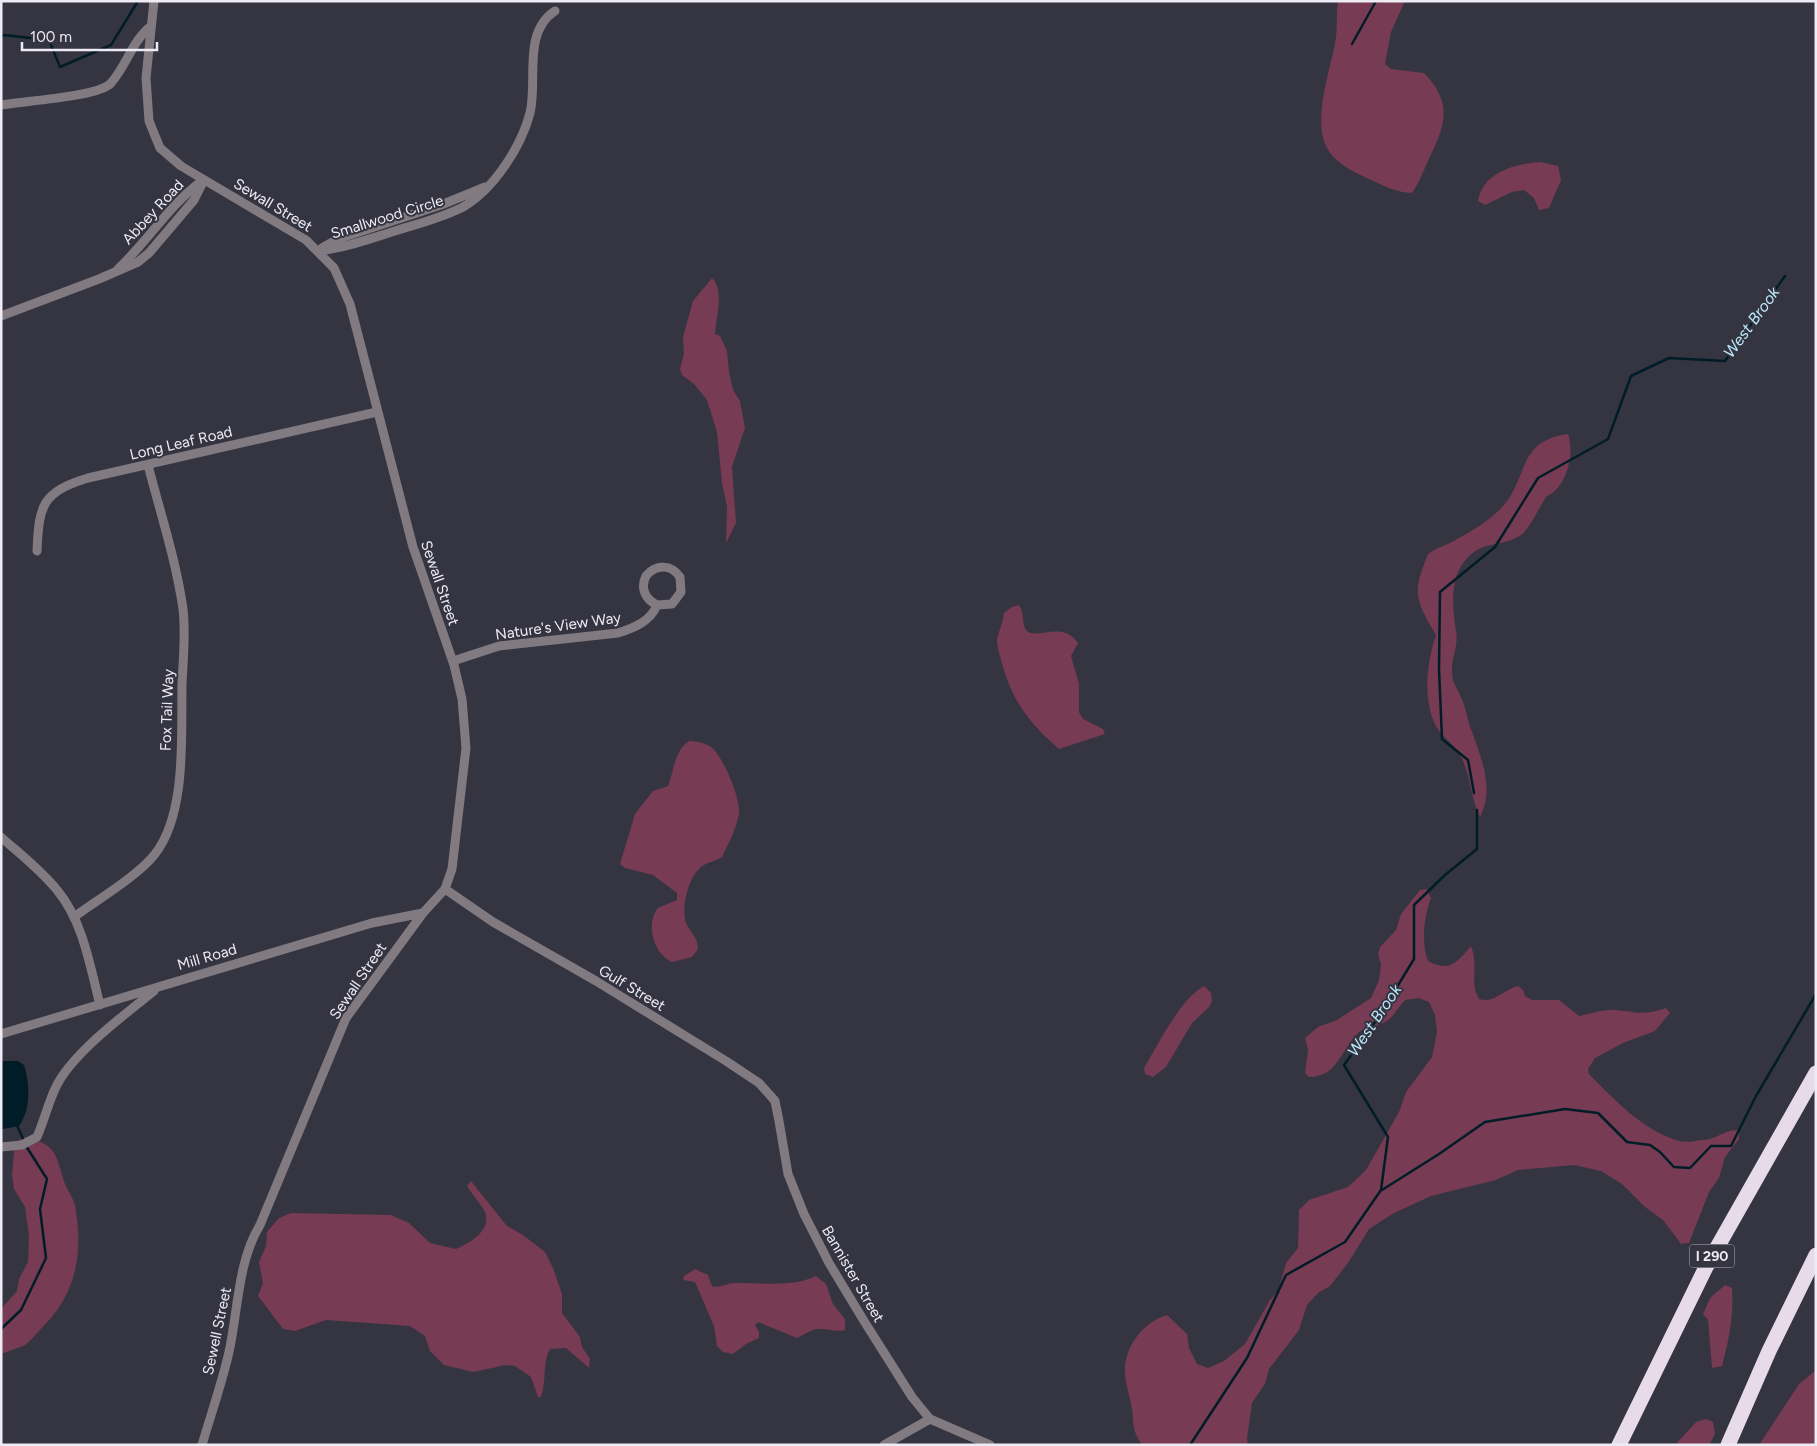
<svg xmlns="http://www.w3.org/2000/svg" width="1817" height="1446" viewBox="0 0 1817 1446" font-family="Figtree,sans-serif">
	<style>
		.green { fill: #773b53 }
		.water { fill: #001d27 }
		.lines { fill: none; stroke-linecap: round; stroke-linejoin: round }
		.stream { stroke: #001d27; stroke-width: 2.5 }
		.street { stroke: #817b81; stroke-width: 9 }
		.highway { stroke: #e8dbe9; stroke-width: 15 }
		.labels { text-anchor: middle; stroke-width: 4; stroke-linejoin: round; paint-order: stroke }
		.shield { fill: #353441; stroke: #b6b5bf; stroke-width: 1 }
		.shield-label { font-size: 14px; font-weight: bold; fill: #edecf5 }
		.street-label { font-size: 15px; fill: #edecf5; stroke: #353441 }
		.water-label { font-size: 16px; font-style: italic; fill: #bce9fb; stroke: #353441 }
	</style>
	<rect width="100%" height="100%" fill="#353441"/>
	<g class="green">
		<path d="M1338 1H1405L1391 32 1385 64 1391 69 1424 73C1454 104 1445 126 1428 161 1423 172 1419 183 1412 193 1395 192 1384 186 1369 179 1355 173 1334 162 1327 148 1312 120 1330 72 1335 43 1338 29 1336 15 1338 1Z"/>
		<path d="M1540 162 1558 166 1561 180 1549 208 1539 210 1534 198 1524 190 1512 192 1485 205 1478 201C1483 172 1515 164 1540 162Z"/>
		<path d="M712 278C725 291 716 317 715 334L720 336 727 351 729 372 733 390 740 401 745 428 732 467 736 523 726 543 727 507 722 483 717 432 707 400 694 384 682 375 680 369 684 354 683 337 693 301Z"/>
		<path d="M1568 434C1575 454 1567 487 1546 497 1540 506 1529 530 1521 535 1497 550 1479 537 1460 568 1450 586 1453 612 1456 631 1459 645 1451 658 1452 672 1452 682 1457 688 1461 697 1466 707 1467 719 1471 729 1481 758 1495 788 1480 817 1470 797 1471 774 1460 755 1453 743 1439 735 1434 722 1423 696 1427 661 1436 635 1415 599 1412 593 1428 554 1436 548 1444 546 1452 542 1470 532 1490 521 1503 506 1529 476 1517 441 1568 434Z"/>
		<path d="M1019 605C1025 612 1021 625 1027 631 1038 640 1062 620 1078 643L1071 656 1079 684V712L1083 719 1103 729 1105 734 1059 749C1029 723 1012 701 1002 663 1000 656 997 647 997 640 999 630 1003 623 1004 613L1012 607Z"/>
		<path d="M689 741C696 741 705 743 711 747 723 756 741 799 739 814 736 829 729 843 722 857 714 862 705 862 698 870 688 880 680 911 687 925 692 934 698 938 698 949L692 957 672 962C654 954 645 924 658 908L677 900V893L653 875 625 868 620 864 635 814 653 791 668 786C674 771 674 751 689 741Z"/>
		<path d="M1427 889 1431 898C1424 916 1421 943 1428 961 1450 973 1457 962 1471 946 1479 966 1469 982 1479 999 1495 1004 1502 990 1518 986L1523 990 1525 996 1532 1000H1559L1579 1016C1590 1014 1604 1009 1615 1010 1638 1012 1643 1016 1666 1008L1670 1013 1655 1031 1623 1043 1595 1058 1588 1069 1589 1074C1615 1100 1642 1130 1679 1141 1686 1143 1695 1141 1702 1140 1716 1140 1725 1129 1739 1130V1139L1725 1157 1719 1178 1709 1192 1689 1243 1681 1244 1663 1220 1645 1207 1622 1184 1601 1171 1574 1165 1518 1170 1496 1180 1431 1196 1394 1213 1369 1229 1348 1263 1330 1286 1318 1293 1307 1305 1299 1330 1269 1369 1265 1384 1252 1403 1247 1438 1248 1445H1142C1132 1430 1134 1425 1132 1409 1130 1397 1126 1386 1125 1374 1123 1348 1143 1322 1167 1315L1187 1334 1189 1348 1197 1364 1208 1368 1224 1361 1245 1344 1270 1300 1278 1291 1286 1263 1298 1248 1299 1210 1309 1200 1348 1187 1366 1170 1399 1112 1406 1092 1432 1057 1437 1032 1435 1015 1429 1002 1418 998 1405 1000C1399 1006 1394 1016 1387 1021 1378 1027 1364 1026 1356 1035 1341 1051 1337 1077 1309 1077L1305 1073 1308 1050 1305 1038 1318 1027 1337 1020 1371 998 1379 980 1381 965 1378 954 1380 947 1396 930 1401 914 1420 890Z"/>
		<path d="M1204 986 1211 993 1212 1001 1209 1007 1192 1023 1166 1067 1153 1077 1145 1074 1144 1068C1158 1045 1180 999 1204 986Z"/>
		<path d="M25 1137C58 1145 55 1154 65 1184 68 1191 73 1198 75 1205 84 1255 76 1295 39 1331 34 1336 29 1343 23 1346 16 1349 8 1351 1 1354V1309L17 1291 19 1279 28 1262 29 1236 25 1207 14 1189 12 1175 15 1142Z"/>
		<path d="M471 1181 507 1226 523 1235 545 1252 553 1268 562 1294V1313L580 1337 582 1347 590 1359 589 1368 566 1348 550 1349C542 1363 547 1381 541 1397H538L531 1377 515 1366 506 1365 473 1372 444 1365 430 1351 425 1336 410 1326 326 1320 295 1331 283 1329 258 1296 263 1283 259 1262 266 1246 267 1232 279 1218 291 1213 391 1215 409 1223 430 1243 456 1249C469 1243 492 1231 485 1212 483 1207 471 1193 467 1186Z"/>
		<path d="M695 1269 708 1275 712 1286C720 1289 726 1283 735 1283 762 1282 791 1288 816 1276L826 1284 833 1304 845 1319V1330C836 1332 833 1330 824 1329 815 1327 805 1334 797 1338L758 1322 755 1325 759 1332V1338L746 1344 733 1354 723 1352 717 1346 714 1326 695 1282 683 1280 684 1276Z"/>
		<path d="M1725 1285 1732 1288C1734 1315 1729 1340 1722 1366L1712 1368 1708 1320 1703 1314 1710 1298Z"/>
		<polygon points="1816,1370 1816,1445 1759,1445 1799,1384"/>
		<polygon points="1706,1419 1713,1422 1715,1434 1709,1445 1675,1445 1696,1422"/>
	</g>
	<path class="water" d="M1 1061H18L24 1065C30 1085 31 1109 19 1126L3 1129 1 1128Z"/>
	<g class="lines">
		<g class="stream">
			<polyline points="1,37 4,35 49,40 60,67 111,45 138,1"/>
			<polyline points="1352,44 1376,1"/>
			<polyline points="1474,793 1468,760 1442,739 1439,669 1440,592 1495,547 1538,478 1608,439 1631,376 1669,358 1725,361 1785,276"/>
			<polyline points="16,1123 24,1141"/>
			<polyline points="1382,1190 1439,1154 1485,1122 1565,1109 1598,1113 1627,1142 1650,1145 1660,1152 1674,1167 1690,1168 1711,1146 1731,1146 1756,1096 1816,994"/>
			<polyline points="1,1329 21,1310 46,1258 40,1209 47,1179 26,1146"/>
			<polyline points="1190,1445 1247,1358 1286,1275 1345,1242 1381,1190 1388,1137 1344,1065 1378,1018 1414,959 1414,905 1445,875 1477,849 1477,810"/>
		</g>
		<g class="street">
			<path d="M154 1 146 78 149 121 160 148 181 166 306 240 334 268 350 304 413 547 454 665 462 699 466 748 452 869 445 889 423 913 346 1018 260 1225C238 1260 238 1311 229 1352 222 1383 211 1414 202 1445"/>
			<path d="M1 105C23 101 99 97 111 83 127 65 132 41 151 26"/>
			<polyline points="322,248 338,239 441,205 485,187"/>
			<path d="M318 251C345 248 369 239 395 231 417 224 442 218 463 207 494 189 521 147 530 113 538 81 522 32 555 11"/>
			<path d="M118 269C148 241 169 205 202 181"/>
			<polyline points="1,316 99,279 138,262 149,253 194,200 204,180"/>
			<path d="M37 551C39 505 42 492 88 478L377 412"/>
			<path d="M453 661 499 646 618 633C634 628 651 621 657 605 645 599 640 588 646 576 656 564 671 564 680 577L681 592 672 604 657 605"/>
			<path d="M1 837C20 854 41 870 57 890 83 921 90 966 100 1005"/>
			<polyline points="445,889 493,922 596,981 726,1061 759,1083 769,1094 775,1101 779,1121 788,1174 804,1214 829,1263 864,1321 912,1397 930,1419"/>
			<path d="M74 917C97 900 138 876 155 854 187 813 181 734 182 684 183 660 186 633 183 609 176 560 160 512 148 465"/>
			<polyline points="1,1034 372,923 423,913"/>
			<path d="M1 1147 22 1145 37 1137C44 1121 48 1104 55 1089 70 1055 124 1015 154 991"/>
			<polyline points="884,1445 930,1419 990,1445"/>
		</g>
		<g class="highway">
			<polyline points="1619,1445 1706,1267 1816,1073"/>
			<polyline points="1728,1445 1769,1351 1816,1255"/>
		</g>
	</g>
	<g class="labels">
		<rect class="shield" x="1689.5" y="1244.5" width="45" height="23" rx="4"/>
		<g class="shield-label">
			<text x="1712" y="1261">I 290</text>
		</g>
		<g class="street-label">
			<text transform="translate(273 205) rotate(31)" y="5">Sewall Street</text>
			<text transform="translate(153 212) rotate(-47)" y="5">Abbey Road</text>
			<text transform="translate(387 217) rotate(-17)" y="5">Smallwood Circle</text>
			<text transform="translate(181 443) rotate(-13)" y="5">Long Leaf Road</text>
			<text transform="translate(440 583) rotate(71)" y="5">Sewall Street</text>
			<text transform="translate(558 626) rotate(-8)" y="5">Nature's View Way</text>
			<text transform="translate(167 710) rotate(-88)" y="5">Fox Tail Way</text>
			<text transform="translate(207 957) rotate(-16)" y="5">Mill Road</text>
			<text transform="translate(358 981) rotate(-56)" y="5">Sewall Street</text>
			<text transform="translate(632 988) rotate(31)" y="5">Gulf Street</text>
			<text transform="translate(853 1274) rotate(60)" y="5">Bannister Street</text>
			<text transform="translate(217 1331) rotate(-78)" y="5">Sewell Street</text>
		</g>
		<g class="water-label">
			<text transform="translate(1751 322) rotate(-54)" y="6">West Brook</text>
			<text transform="translate(1374 1020) rotate(-56)" y="6">West Brook</text>
		</g>
	</g>
	<rect width="1817" height="1446" fill="none" stroke="#edecf5" stroke-width="5"/>
	<path d="M22 42v8h135v-8" fill="none" stroke="#edecf5" stroke-width="2.5"/>
	<text x="30" y="42" font-size="15" fill="#edecf5" stroke="#353441" stroke-width="4" paint-order="stroke">100 m</text>
</svg>
